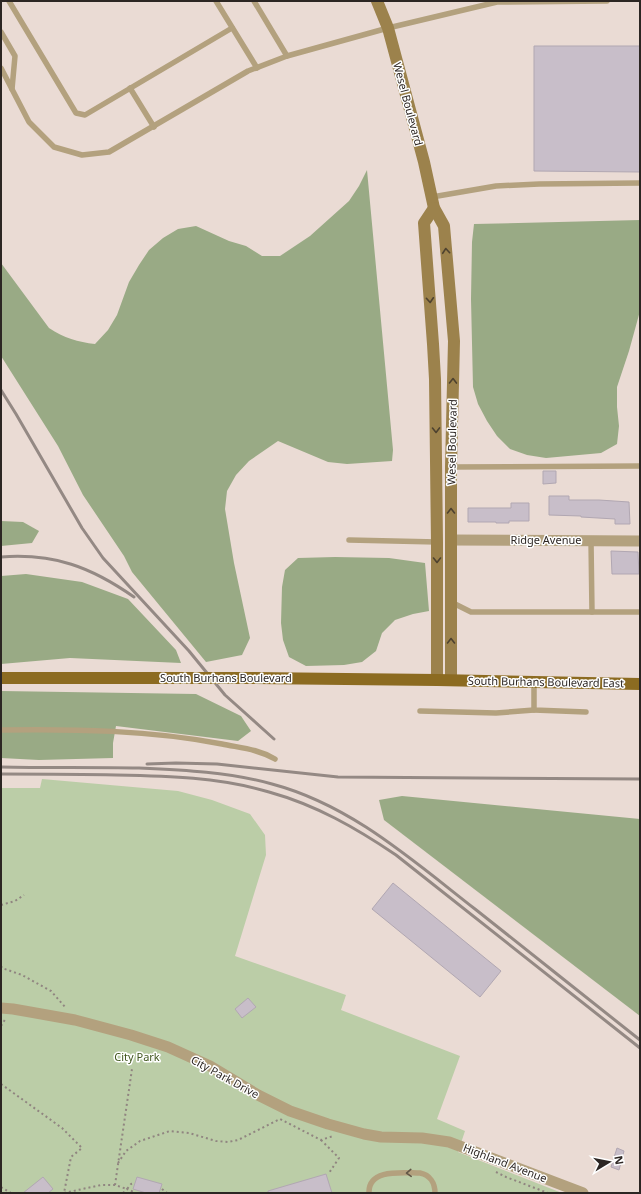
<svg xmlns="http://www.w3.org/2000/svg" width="641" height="1194" viewBox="0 0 641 1194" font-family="'Noto Sans',sans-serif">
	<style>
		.green { fill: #bbcda7 }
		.forest { fill: #99aa85 }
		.building { fill: #c8bec9; stroke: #b1a7b2 }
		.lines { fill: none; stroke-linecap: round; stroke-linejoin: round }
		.path { stroke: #908580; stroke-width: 2; stroke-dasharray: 2 3; stroke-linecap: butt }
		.lane { stroke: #b3a17e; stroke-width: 5.5 }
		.street { stroke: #b3a17e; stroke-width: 11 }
		.secondary { stroke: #9c824c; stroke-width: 12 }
		.primary { stroke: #8c6b21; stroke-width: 12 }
		.rail { stroke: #948984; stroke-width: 3 }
		.primary-bridge { stroke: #8c6b21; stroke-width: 12 }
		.oneway { stroke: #4e422f }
		.oneway2 { stroke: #625747 }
		.labels { text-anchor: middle; stroke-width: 3; stroke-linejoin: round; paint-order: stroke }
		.street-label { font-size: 11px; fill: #2c2623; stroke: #fff }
		.park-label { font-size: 11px; fill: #3f551d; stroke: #fff }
	</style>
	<rect width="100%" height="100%" fill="#eadbd4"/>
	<polygon class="green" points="42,779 178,791 212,800 250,814 265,835 266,855 235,956 346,995 341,1010 460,1056 437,1119 465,1131 458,1152 562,1193 1,1193 1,788 40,788"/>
	<g class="forest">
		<path d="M367 170 393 450 392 461 347 464 328 462 278 441 249 461 236 475 227 491 225 509 234 563 250 638 242 655 206 662 132 572 124 556 83 495 58 446 1 356V263L49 328C64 338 78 342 95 344L108 330 117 315 129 282 139 265 149 250 163 238 178 229 196 226 229 241 246 246 262 256H280L310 236 349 201 359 186Z"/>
		<polygon points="640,220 640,311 629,351 617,387 617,407 619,426 617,444 601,453 546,458 527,455 510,449 497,436 487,421 478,404 473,387 471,299 472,242 474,224"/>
		<polygon points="1,521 23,522 39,531 32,543 1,546"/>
		<polygon points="335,557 389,558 425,563 429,611 413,614 395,620 382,633 376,651 362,662 344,665 306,666 289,657 283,640 281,623 282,587 285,570 298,558"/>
		<polygon points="26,574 82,582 128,599 176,650 181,663 70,658 1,664 1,576"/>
		<polygon points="1,691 196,694 241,716 251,731 238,741 116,726 113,743 113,758 39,760 1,758"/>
		<polygon points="402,796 640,819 640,1016 384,820 379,800"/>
	</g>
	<g class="building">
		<polygon points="534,46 640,46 640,172 534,171"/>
		<polygon points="543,471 556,471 556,483 543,484"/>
		<polygon points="549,496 569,496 569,500 599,500 629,502 630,524 615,524 615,519 581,517 581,516 549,515"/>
		<polygon points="511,503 529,503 529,521 509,521 509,523 496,523 496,522 468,522 468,508 511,508"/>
		<polygon points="611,551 638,552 639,574 612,574"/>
		<polygon points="393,883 501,971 480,997 372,909"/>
		<polygon points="248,998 256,1007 242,1018 235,1009"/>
		<polygon points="617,1148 624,1151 619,1170 611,1167"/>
		<polygon points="326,1174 332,1193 268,1193 268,1191"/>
		<polygon points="43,1177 53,1189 48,1193 23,1193"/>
		<polygon points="137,1177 162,1184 159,1193 146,1193 133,1189"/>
	</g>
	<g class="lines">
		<g class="path">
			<polyline points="1,905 15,901 24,895"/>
			<polyline points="1,966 2,968 22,975 51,991 66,1008"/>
			<polyline points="1,1026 6,1018"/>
			<polyline points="1,1084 62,1128 82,1148 71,1157 64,1193"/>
			<polyline points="321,1140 339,1158 329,1173"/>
			<polyline points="118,1163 126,1151 140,1141 170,1131 189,1133 216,1141 228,1142 238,1140 280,1119 321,1140 333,1136"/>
			<polyline points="496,1172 506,1177 548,1193"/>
			<polyline points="115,1185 132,1069"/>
			<polyline points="1,1187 11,1193"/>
			<polyline points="162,1189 167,1193"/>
			<polyline points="64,1193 101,1185 115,1185 127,1189 131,1184 135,1183"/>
			<polyline points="123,1193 127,1189 136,1193"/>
		</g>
		<g class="lane">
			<polyline points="9,1 76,113 85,115 232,28"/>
			<polyline points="216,1 257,68"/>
			<polyline points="254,1 287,56"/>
			<polyline points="1,32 15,56 12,89"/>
			<polyline points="1,68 29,122 54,147 82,155 109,152 248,71 287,56 388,28 497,2 607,1"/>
			<polyline points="130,88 154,127"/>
			<polyline points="432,197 496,186 539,184 640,183"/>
			<polyline points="451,467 640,466"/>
			<polyline points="349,540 437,542"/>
			<polyline points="591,541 592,612"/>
			<polyline points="451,602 471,612 640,612"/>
			<polyline points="534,682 534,710 586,712"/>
			<polyline points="420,711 496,713 534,710"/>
			<path d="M1 730C75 729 150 730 222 744 241 748 258 749 275 759"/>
			<path d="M369 1193C368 1168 403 1173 420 1173 430 1175 435 1183 435 1193"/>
		</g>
		<g class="street">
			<polyline points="451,540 640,541"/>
			<polyline points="1,1008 13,1009 75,1020 131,1035 168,1047 210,1066 258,1095 290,1111 328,1124 364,1134 381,1137 422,1138 449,1142 583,1193"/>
		</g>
		<g class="secondary">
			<polyline points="377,1 388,28 424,162 434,208 444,226 454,341 451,467 451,680"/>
			<polyline points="434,208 424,223 433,344 435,379 437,542 437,680"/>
		</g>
		<g class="primary">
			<polyline points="1,678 179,678"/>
			<polyline points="253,678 437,680 640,684"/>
		</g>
		<g class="rail">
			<polyline points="1,390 16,414 82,528 103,558 189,651 225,695 274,739"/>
			<path d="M1 557C54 553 91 567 134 597"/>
			<polyline points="147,764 176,763 217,764 338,777 640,779"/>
			<path d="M1 767C47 768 93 767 139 768 184 770 229 772 272 784 351 805 412 860 475 909 530 953 585 996 640 1040"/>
			<path d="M1 774C39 774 78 774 116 775 168 776 219 777 269 792 316 805 356 828 396 855L640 1048"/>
		</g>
		<polyline class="primary-bridge" points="179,678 253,678"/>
	</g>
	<defs><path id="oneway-chevron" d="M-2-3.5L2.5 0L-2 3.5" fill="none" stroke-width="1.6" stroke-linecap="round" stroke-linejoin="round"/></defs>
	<g class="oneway">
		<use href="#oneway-chevron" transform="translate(446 251) rotate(-95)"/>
		<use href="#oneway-chevron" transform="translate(430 300) rotate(86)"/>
		<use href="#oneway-chevron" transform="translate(453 381) rotate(-89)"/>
		<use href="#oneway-chevron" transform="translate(436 430) rotate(89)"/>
		<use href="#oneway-chevron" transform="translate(451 511) rotate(-90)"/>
		<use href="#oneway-chevron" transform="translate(437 560) rotate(90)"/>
		<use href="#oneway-chevron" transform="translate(451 641) rotate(-90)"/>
	</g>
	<use class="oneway2" href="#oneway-chevron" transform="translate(409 1173) rotate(177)"/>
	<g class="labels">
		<g class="street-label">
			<text transform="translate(408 104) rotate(75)" y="4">Wesel Boulevard</text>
			<text transform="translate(452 442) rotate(-89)" y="4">Wesel Boulevard</text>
			<text x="546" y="544">Ridge Avenue</text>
			<text x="226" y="682">South Burhans Boulevard</text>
			<text transform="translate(546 682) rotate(1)" y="4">South Burhans Boulevard East</text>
			<text transform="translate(225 1077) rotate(29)" y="4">City Park Drive</text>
			<text transform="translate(505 1163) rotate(21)" y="4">Highland Avenue</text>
		</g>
		<g class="park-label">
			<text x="137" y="1061">City Park</text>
		</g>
	</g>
	<rect width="641" height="1194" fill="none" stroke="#2c2623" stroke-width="4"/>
	<g transform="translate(609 1162) rotate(80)" stroke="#ffffff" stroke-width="3" paint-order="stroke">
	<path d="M0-3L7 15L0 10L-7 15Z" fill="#2c2623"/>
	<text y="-6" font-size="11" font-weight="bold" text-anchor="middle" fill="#2c2623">N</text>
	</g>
</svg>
